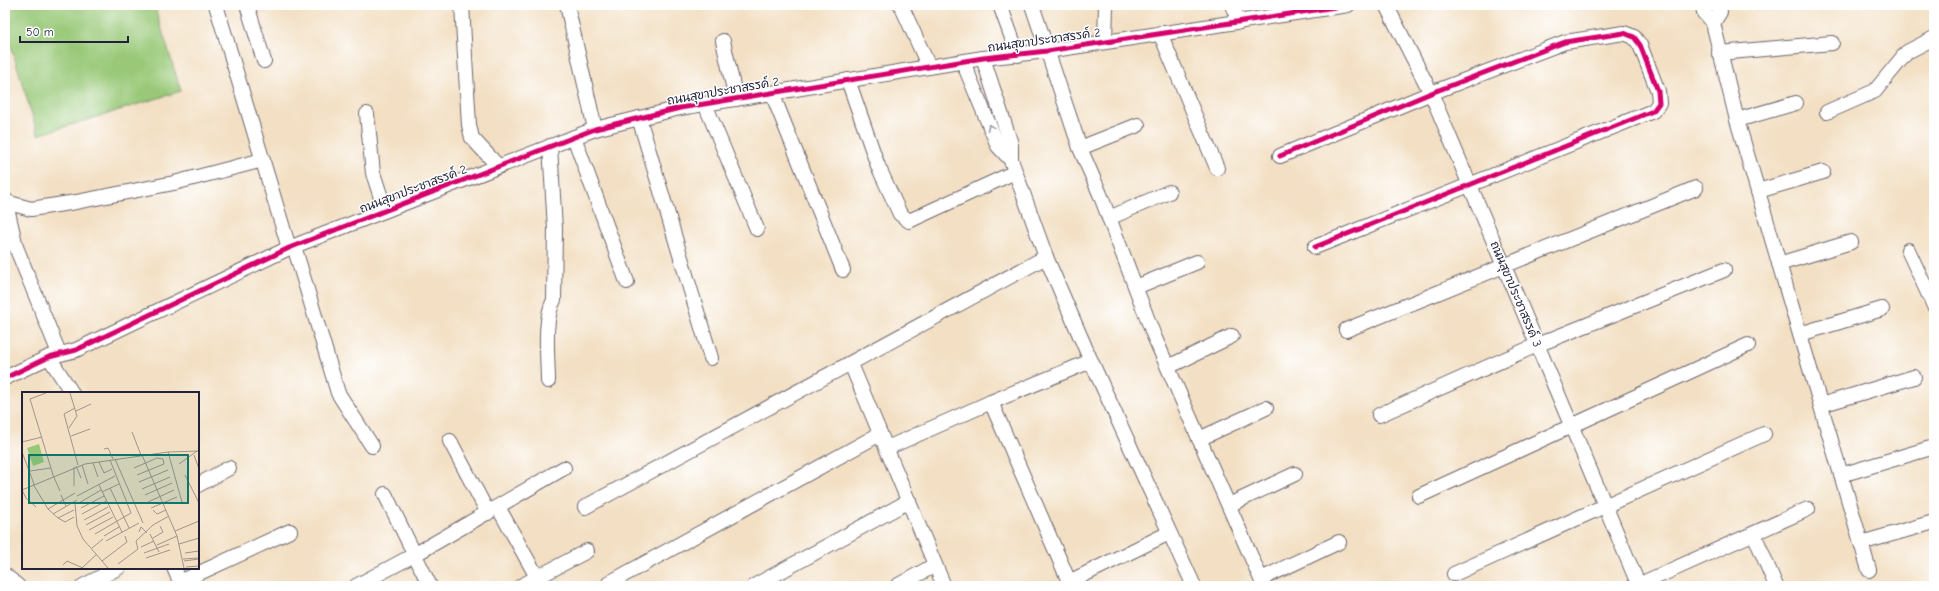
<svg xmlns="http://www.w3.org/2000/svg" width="1939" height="591" viewBox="0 0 1939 591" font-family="'Comic Neue','Playpen Sans Thai',sans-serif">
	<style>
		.grass { fill: #99c978; stroke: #5e765a }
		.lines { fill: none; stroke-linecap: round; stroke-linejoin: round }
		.minor-casing { stroke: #6b646b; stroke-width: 16 }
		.minor { stroke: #fff; stroke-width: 14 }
		.cycleway-casing { stroke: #fff; stroke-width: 8 }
		.cycleway { stroke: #d6006c; stroke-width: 5 }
		.oneway { stroke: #9c9ca7 }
		.labels { text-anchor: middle; stroke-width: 3; stroke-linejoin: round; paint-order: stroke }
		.street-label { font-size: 12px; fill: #22223b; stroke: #fff }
		.inset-road { fill: none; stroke: #9f948d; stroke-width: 1 }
		.view { fill: #0f766e; fill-opacity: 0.15; stroke: #0f766e; stroke-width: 2 }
		.inset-edge { fill: none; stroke: #22223b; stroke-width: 2 }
	</style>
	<rect width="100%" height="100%" fill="#fff"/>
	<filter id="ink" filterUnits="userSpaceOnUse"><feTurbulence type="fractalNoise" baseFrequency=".025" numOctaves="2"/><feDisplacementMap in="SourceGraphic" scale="8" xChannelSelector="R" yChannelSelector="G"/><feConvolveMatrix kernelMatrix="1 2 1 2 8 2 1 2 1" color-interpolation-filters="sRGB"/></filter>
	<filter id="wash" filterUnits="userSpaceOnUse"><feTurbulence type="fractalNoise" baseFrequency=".012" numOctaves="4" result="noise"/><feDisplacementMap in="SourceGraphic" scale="16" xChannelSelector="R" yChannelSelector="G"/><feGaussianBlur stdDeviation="0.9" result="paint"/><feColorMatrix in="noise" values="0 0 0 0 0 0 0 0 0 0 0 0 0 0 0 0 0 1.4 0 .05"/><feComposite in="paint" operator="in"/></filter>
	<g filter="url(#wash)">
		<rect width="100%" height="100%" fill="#f3e0c4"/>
		<polygon class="grass" points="5,5 154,5 181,91 38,135 5,26"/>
	</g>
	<g filter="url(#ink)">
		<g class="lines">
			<g class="minor-casing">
				<g id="minor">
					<polyline points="216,5 289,248"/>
					<polyline points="247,5 264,61"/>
					<polyline points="462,5 469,125 472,138 498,166"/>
					<polyline points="567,5 595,129"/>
					<polyline points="901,5 929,67"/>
					<polyline points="1000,5 1018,55"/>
					<polyline points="1032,5 1080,148 1100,194 1154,336 1264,586"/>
					<polyline points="1232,5 1239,22"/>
					<polyline points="1386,5 1431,93 1639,586"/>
					<polyline points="1703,5 1704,13 1713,23 1737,120 1869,570"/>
					<polyline points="1713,23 1720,12 1719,5"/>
					<polyline points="1160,33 1217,168"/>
					<polyline points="723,41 736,99"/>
					<polyline points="1105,42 1106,5"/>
					<polyline points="1719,53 1832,43"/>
					<polyline points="983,58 1011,144 1011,160 1046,257 1091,361 1194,586"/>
					<polyline points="963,62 998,146 1011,160"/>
					<polyline points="848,80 878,166 900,214 909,221 1015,172"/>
					<polyline points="772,93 843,270"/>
					<polyline points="705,104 757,229"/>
					<polyline points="1827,112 1875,91 1907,52 1934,38"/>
					<polyline points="367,114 373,173 385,210"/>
					<polyline points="639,118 711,358"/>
					<polyline points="1737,120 1796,103"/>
					<polyline points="574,137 627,282"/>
					<polyline points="1080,148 1138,125"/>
					<polyline points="1280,156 1431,93 1565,42 1624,33 1634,37 1640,45 1658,91 1659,103 1653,111 1315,247"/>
					<polyline points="1758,191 1823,172"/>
					<polyline points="5,199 16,247 59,353"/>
					<polyline points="6,202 31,209 76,202 174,183 263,160"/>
					<polyline points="1109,218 1169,192"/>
					<polyline points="294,246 338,393 372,446"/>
					<polyline points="1908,250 1934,306"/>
					<polyline points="1779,264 1851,242"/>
					<polyline points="1136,287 1197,262"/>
					<polyline points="1346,330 1696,188"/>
					<polyline points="1800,334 1882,309"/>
					<polyline points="49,357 72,393"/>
					<polyline points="851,364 944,586"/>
					<polyline points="1168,367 1232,336"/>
					<polyline points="5,378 49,357 76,350 289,248 595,129 680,108 983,58 1047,51 1348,5"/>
					<path d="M548 381C548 358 543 320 554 300L555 229 550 146"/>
					<polyline points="991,402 1071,586"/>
					<polyline points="1821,405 1914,377"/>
					<polyline points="1379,415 1537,345 1724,270"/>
					<polyline points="1199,439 1266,408"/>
					<polyline points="450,441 488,513"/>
					<polyline points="887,448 991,402 1091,361"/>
					<polyline points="1841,475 1934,447"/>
					<polyline points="198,485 229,468"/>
					<polyline points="385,494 430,586"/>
					<polyline points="1419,496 1748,345"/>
					<polyline points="1229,505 1295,474"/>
					<polyline points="498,507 537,577"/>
					<polyline points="585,507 1046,257"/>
					<polyline points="1754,534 1776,586"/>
					<polyline points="1861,543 1934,522"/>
					<polyline points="174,568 182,586"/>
					<polyline points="1454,574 1764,434"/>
					<polyline points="5,575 18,586"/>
					<polyline points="1261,579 1339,542"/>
					<polyline points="180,582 290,531"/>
					<polyline points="1069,582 1169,533"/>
					<polyline points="609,583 880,434"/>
					<polyline points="83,586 118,568"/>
					<polyline points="356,586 414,555 564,468"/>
					<polyline points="521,586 587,551"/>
					<polyline points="754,586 909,501"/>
					<polyline points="897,586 935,565"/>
					<polyline points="1636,586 1808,509"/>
				</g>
			</g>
			<use href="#minor" class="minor"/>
			<g class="cycleway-casing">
				<g id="cycleway">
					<polyline points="1280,156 1431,93 1565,42 1624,33 1634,37 1640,45 1658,91 1659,103 1653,111 1315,247"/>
					<polyline points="5,378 49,357 76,350 289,248 595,129 680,108 983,58 1047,51 1348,5"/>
				</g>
			</g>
			<use href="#cycleway" class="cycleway"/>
		</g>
		<defs><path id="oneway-chevron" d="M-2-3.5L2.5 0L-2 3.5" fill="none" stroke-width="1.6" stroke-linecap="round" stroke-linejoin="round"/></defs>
		<use class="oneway" href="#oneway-chevron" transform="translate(990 127) rotate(-113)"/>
	</g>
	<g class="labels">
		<g class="street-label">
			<text transform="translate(1044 40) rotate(-8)" y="4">ถนนสุขาประชาสรรค์ 2</text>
			<text transform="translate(723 91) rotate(-10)" y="4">ถนนสุขาประชาสรรค์ 2</text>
			<text transform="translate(413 189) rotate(-21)" y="4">ถนนสุขาประชาสรรค์ 2</text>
			<text transform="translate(1516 294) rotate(67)" y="4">ถนนสุขาประชาสรรค์ 3</text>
		</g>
	</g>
	<g transform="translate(22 392)">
		<rect width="177" height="177" fill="#f3e0c4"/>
		<path d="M17 52 22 70 11 74 5 56Z" fill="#99c978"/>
		<path class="inset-road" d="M24 1 8 7 31 83M53 16 42 22 56 73M54 19 69 12M47 36 55 24 48 1M110 40 119 63M49 44 68 37M0 50 20 45M82 57 86 56 91 67M0 60 12 92M146 60 160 110M120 63 155 144 162 176M172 63 177 77M93 67 121 131M77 70 82 81 90 77M71 71 76 85M157 72 175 59M60 73 66 92M54 74 59 86M112 76 135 66 141 67 142 72 115 83M8 79 29 76M31 83 38 99M163 83 177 111M117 90 146 78M11 92 26 117 36 126 43 130 52 125M77 93 100 140M52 94V75M88 96 107 136M120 97 148 85M0 98 63 72 146 60 177 59M0 98 4 106 14 115M80 100 97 92M39 103 44 114M123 103 150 91M55 104 93 84M126 110 152 98M53 111 55 134 61 147 86 176M57 111 79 98M59 116 82 104M129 116 155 105M26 117 53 101M131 118 135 122 144 118M31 122 55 108M60 122 84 109M36 126 52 118M62 128 86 115M64 133 88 120M67 138 91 125M153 139 177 129M117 140 119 135 125 141M73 142 109 121 88 68M128 142 137 160M82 144 97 135M131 146 141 140 138 134M84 149 117 131M157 152 177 146M135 153 155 144M119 155 132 149M70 156 81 147M122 161 147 152M163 161 177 159M124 166 148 158M161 167 177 166M80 169 105 150 103 144M162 169 177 167M96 172 116 157 114 149 131 133 147 124M41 173 45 169 61 176M164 175 177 174M60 176 75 162"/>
		<path class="view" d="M7 63H166V111H7Z"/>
		<rect width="177" height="177" class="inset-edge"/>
	</g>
	<rect width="1939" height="591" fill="none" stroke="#fff" stroke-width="20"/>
	<path d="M20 36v6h108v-6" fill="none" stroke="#22223b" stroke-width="2"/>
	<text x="26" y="36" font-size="12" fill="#22223b" stroke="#ffffff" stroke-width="3" paint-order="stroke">50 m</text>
</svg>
